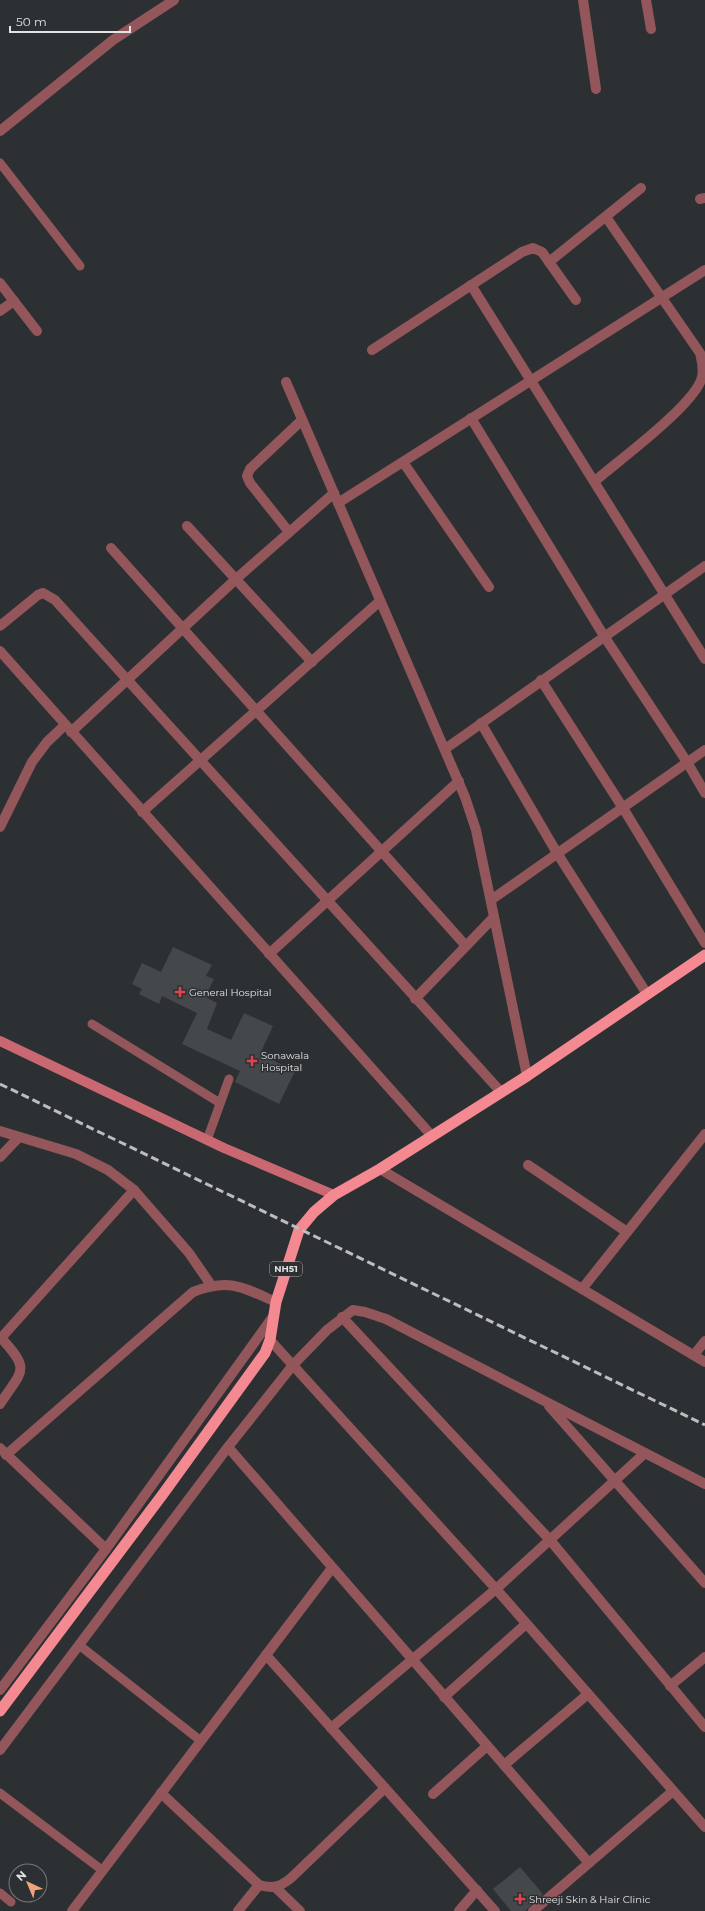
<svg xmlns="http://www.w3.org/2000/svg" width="705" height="1911" viewBox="0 0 705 1911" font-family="Montserrat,sans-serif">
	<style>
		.building { fill: #45484b }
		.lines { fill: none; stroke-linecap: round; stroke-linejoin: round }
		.service { stroke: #93565a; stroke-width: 9 }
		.minor { stroke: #93565a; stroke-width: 10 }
		.secondary { stroke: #ca6871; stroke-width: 10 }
		.trunk { stroke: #f58992; stroke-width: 11 }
		.rail { stroke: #bbbdbf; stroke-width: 3; stroke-dasharray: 8 4; stroke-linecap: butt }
		.health-dot { fill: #e0444e; stroke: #2d3033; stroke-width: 1.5 }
		.labels { text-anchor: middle; stroke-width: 3; stroke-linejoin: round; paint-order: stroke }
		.shield { fill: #2d3033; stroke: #abadb0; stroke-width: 1 }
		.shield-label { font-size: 9px; font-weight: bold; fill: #e1e3e5 }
		.poi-label { font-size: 10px; fill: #e1e3e5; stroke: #2d3033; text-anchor: start }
	</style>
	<rect width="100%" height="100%" fill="#2d3033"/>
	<g class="building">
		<polygon points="173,947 212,965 206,976 214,979 207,993 209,994 207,998 217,1003 207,1029 231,1040 244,1013 273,1026 260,1054 295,1071 279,1104 235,1082 240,1071 182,1044 197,1013 162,996 159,1004 139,994 142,989 132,984 142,963 161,972"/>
		<polygon points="520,1867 543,1894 525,1911 511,1911 493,1889"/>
	</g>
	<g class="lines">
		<g class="service">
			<polyline points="0,163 80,266"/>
			<polyline points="92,1024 220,1103"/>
			<polyline points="207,1140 229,1079"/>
			<polyline points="79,1645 201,1741"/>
			<polyline points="0,1793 102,1870"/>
			<polyline points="0,1893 11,1902"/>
		</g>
		<g class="minor">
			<polyline points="583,0 596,89"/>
			<polyline points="646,0 651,29"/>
			<polyline points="0,131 113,40 174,0"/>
			<polyline points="700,199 705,198"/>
			<polyline points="549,262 641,188"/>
			<polyline points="0,283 37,331"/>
			<polyline points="471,285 705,659"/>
			<polyline points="0,311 14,301"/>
			<polyline points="372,350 522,252 533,248 542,252 576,300"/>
			<polyline points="286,382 465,797 476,830 527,1076"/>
			<polyline points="471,418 604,636 687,762 705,793"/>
			<polyline points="403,462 489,587"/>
			<path d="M595 481C618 461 696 404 702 377 704 368 702 361 700 353L606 217"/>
			<polyline points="338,503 705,270"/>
			<polyline points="187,526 312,662"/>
			<polyline points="289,532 250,483 247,476 250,469 302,420"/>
			<polyline points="111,548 466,946"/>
			<polyline points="0,626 38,595 43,593 55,600 501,1092"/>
			<polyline points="0,651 432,1136"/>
			<polyline points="541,680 623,808 705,943"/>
			<polyline points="481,723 557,853 647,994"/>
			<polyline points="71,732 236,579 334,493"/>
			<polyline points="445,749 705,566"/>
			<polyline points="142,812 380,601"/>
			<polyline points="0,827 32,762 47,742 65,725"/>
			<polyline points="491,900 705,750"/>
			<polyline points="269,954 459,781"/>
			<polyline points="415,999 494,917"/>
			<polyline points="0,1131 76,1154 108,1170 134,1190 189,1253 211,1285"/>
			<polyline points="0,1157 19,1137"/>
			<polyline points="528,1165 627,1232"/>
			<polyline points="380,1169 705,1362"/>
			<polyline points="582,1289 705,1134"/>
			<polyline points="342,1317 550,1540 705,1727"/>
			<path d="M0 1337C32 1371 22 1370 0 1404"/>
			<polyline points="1,1338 134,1190"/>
			<polyline points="270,1340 496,1589 705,1827"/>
			<polyline points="694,1355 705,1341"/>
			<polyline points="549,1406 705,1583"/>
			<polyline points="228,1447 589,1863"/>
			<polyline points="0,1448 106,1549"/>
			<path d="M6 1455 193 1292C229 1278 242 1287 276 1302"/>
			<polyline points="266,1655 495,1911"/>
			<polyline points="670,1686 705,1657"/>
			<polyline points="0,1690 106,1549 272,1318"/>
			<polyline points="444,1697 526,1624"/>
			<polyline points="331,1728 496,1589 645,1453"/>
			<polyline points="0,1750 228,1447 293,1365 327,1330 353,1310 365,1312 386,1319 705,1484"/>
			<polyline points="504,1765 588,1694"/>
			<path d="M161 1793 259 1885C273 1889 280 1887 291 1878L385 1788"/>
			<polyline points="433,1794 487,1746"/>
			<polyline points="275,1887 300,1911"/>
			<polyline points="72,1911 332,1568"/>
			<polyline points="238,1911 259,1885"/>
			<polyline points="459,1911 477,1890"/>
			<polyline points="533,1911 673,1791"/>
		</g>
		<polyline class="secondary" points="0,1041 224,1148 334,1195"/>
		<polyline class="trunk" points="0,1711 163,1494 265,1353 270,1340 276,1302 299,1230 314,1212 334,1195 380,1169 527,1076 705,955"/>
		<polyline class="rail" points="0,1084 705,1425"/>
	</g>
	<g class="health-dot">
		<path d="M178 986h4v4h4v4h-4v4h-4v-4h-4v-4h4z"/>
		<path d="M250 1055h4v4h4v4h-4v4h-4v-4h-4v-4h4z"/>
		<path d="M518 1893h4v4h4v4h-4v4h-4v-4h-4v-4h4z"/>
	</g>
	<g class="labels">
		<rect class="shield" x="270" y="1262" width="32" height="14" rx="3"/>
		<g class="shield-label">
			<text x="286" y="1272">NH51</text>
		</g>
		<g class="poi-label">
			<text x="189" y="996">General Hospital</text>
			<text x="261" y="1059">Sonawala<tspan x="261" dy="12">Hospital</tspan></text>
			<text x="529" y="1903">Shreeji Skin &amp; Hair Clinic</text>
		</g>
	</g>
	<g transform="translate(28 1883) rotate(316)"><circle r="19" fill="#2d3033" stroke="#75787a"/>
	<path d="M0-3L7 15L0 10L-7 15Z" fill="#f0a279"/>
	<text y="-6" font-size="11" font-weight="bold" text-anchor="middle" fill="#e1e3e5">N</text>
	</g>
	<path d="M10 26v6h120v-6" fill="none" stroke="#e1e3e5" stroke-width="2"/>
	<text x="16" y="26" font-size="12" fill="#e1e3e5" stroke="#2d3033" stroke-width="3" paint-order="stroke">50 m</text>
</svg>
